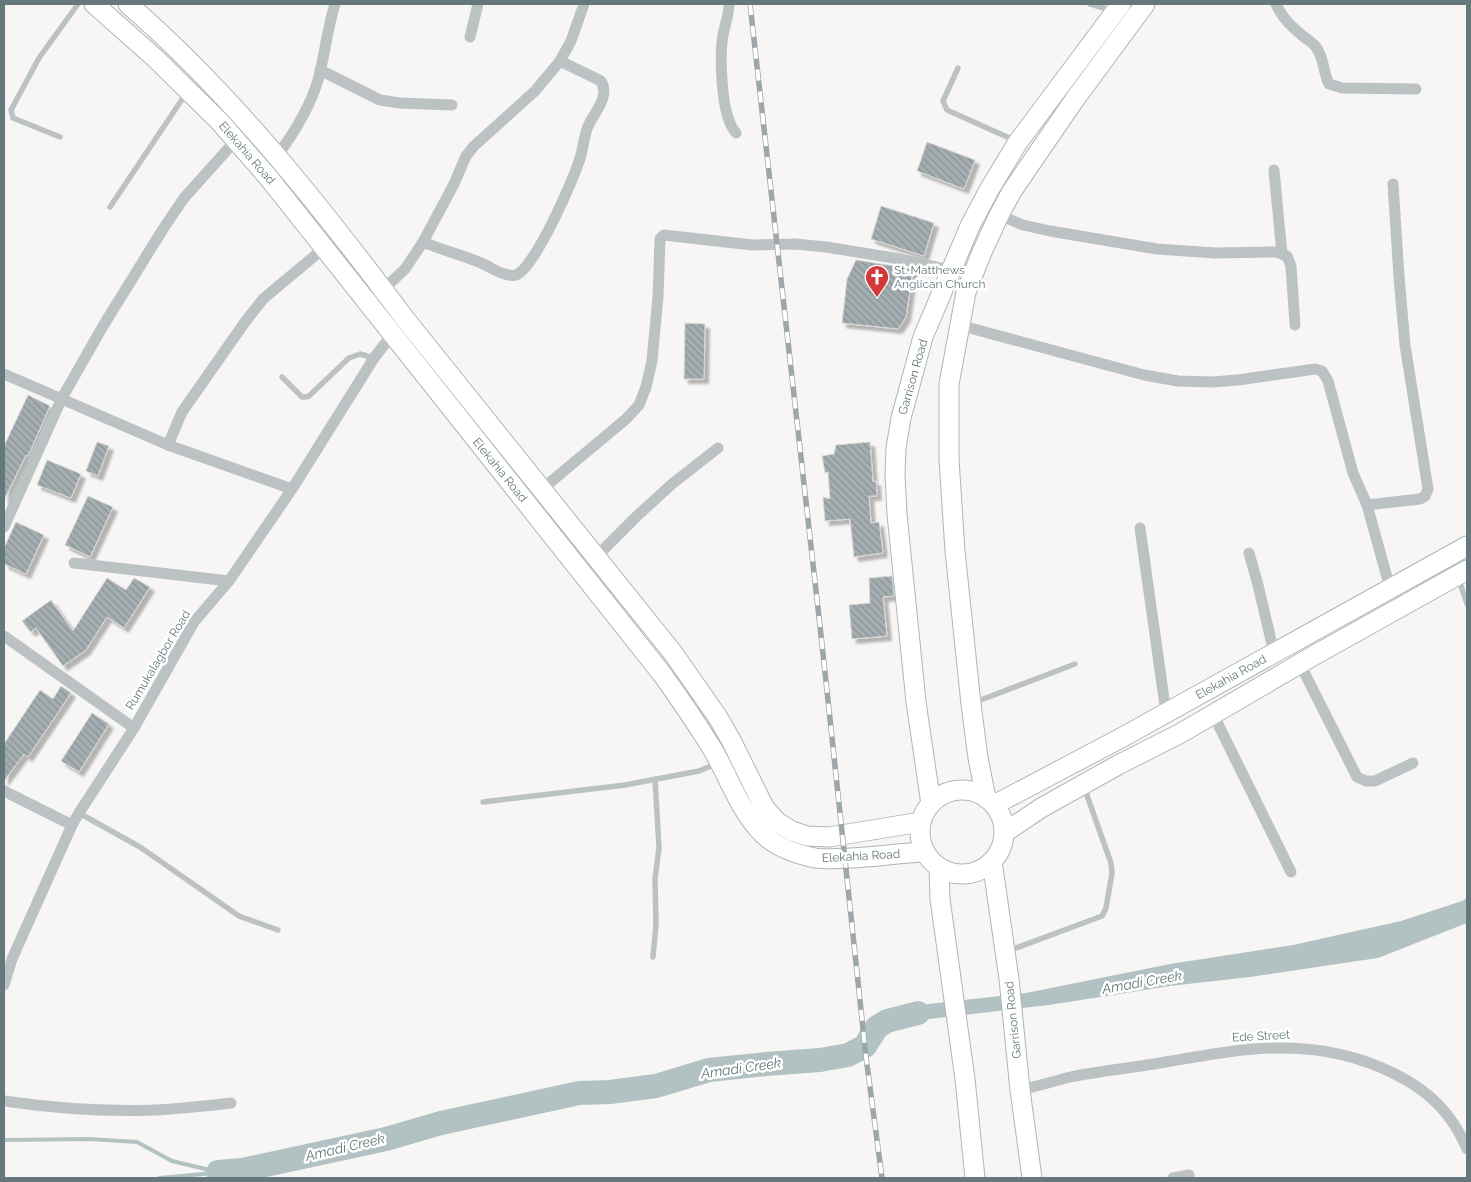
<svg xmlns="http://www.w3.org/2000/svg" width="1471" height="1182" viewBox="0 0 1471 1182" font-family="Raleway,sans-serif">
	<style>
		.water { fill: #b2c2c2 }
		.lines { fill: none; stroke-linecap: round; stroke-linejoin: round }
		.stream { stroke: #b2c2c2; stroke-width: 4 }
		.river { stroke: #b2c2c2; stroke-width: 24 }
		.building { fill: url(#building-back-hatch); stroke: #d9d8d7; filter: url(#shadow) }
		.primary-casing { stroke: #aeb5b7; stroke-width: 21 }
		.lane { stroke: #bcc2c4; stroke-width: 5.5 }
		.street { stroke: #bcc2c4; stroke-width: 11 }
		.primary { stroke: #fff; stroke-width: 19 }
		.rail-casing { stroke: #9da6a8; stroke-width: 5.5 }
		.rail { stroke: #fff; stroke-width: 4; stroke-dasharray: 11; stroke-linecap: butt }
		.labels { text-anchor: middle; stroke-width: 5; stroke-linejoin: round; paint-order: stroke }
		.street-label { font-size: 12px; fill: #65787c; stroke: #fff }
		.poi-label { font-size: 12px; fill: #65787c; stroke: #fff; text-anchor: start }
		.water-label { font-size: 14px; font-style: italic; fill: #607778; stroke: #fff }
	</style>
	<defs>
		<pattern id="building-back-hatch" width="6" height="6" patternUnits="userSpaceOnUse" patternTransform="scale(1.25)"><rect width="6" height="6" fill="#a4aeb1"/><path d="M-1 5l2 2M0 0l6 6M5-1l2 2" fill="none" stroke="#899295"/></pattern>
		<filter id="shadow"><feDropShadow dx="4.5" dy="4.5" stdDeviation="1" flood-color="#0004"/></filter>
	</defs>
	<rect width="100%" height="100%" fill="#f7f6f4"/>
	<polygon class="water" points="1467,898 1467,923 1378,958 1250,977 1170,986 1049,1005 887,1024 886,1018 919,1005 1026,993 1170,964 1293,945 1401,921 1462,901"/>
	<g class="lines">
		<g class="stream">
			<polyline points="4,1140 89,1139 137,1142 172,1161 218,1172"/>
			<polyline points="159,1178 214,1173"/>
		</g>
		<polyline class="river" points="218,1172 242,1170 386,1139 441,1123 579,1093 610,1092 656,1086 709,1070 766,1064 820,1060 848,1055 865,1046 877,1027 887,1021 918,1013"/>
	</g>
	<g class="building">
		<polygon points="927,142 975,160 964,189 917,171"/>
		<polygon points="881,206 934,223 924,256 871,239"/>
		<polygon points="856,260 913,269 906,317 898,329 842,323 847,279"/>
		<polygon points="685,323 705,324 704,379 684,379"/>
		<polygon points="28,395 50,406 28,456 26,455 4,500 4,446"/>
		<polygon points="97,442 109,446 98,476 86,471"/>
		<polygon points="870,442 873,482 876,481 877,496 869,496 871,523 879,522 883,553 854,557 850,519 825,521 823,497 830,499 828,472 825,473 822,456 834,454 836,445"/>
		<polygon points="47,460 81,474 71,498 37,485"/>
		<polygon points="88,496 113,507 90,557 65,545"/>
		<polygon points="16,522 44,535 26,574 4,564 4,548"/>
		<polygon points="892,576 894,596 883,597 887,636 852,639 849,605 870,603 869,578"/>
		<polygon points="107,578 126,590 134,578 150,587 124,628 107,617 86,650 63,666 36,628 31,632 22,621 51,600 73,631"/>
		<polygon points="61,686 71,693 28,757 24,754 4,781 4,744 40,690 53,699"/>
		<polygon points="92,713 109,724 79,772 61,761"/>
	</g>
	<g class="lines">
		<g class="primary-casing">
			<g id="primary">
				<path d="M94 4 155 58 220 122 268 177 662 674C680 699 697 724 713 750 729 777 740 812 764 835 778 848 796 854 815 858 826 860 838 858 849 858 875 857 900 853 925 852"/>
				<path d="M128 4C234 96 322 208 406 320L673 653 717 716 731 740 764 807 777 822 792 831 807 836 829 837 921 822"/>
				<circle cx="962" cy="832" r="42"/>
				<polyline points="986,798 978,758 971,704 955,551 949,459 949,384 966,292 982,252 999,215 1012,191 1075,99 1145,4"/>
				<polyline points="931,804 916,702 897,514 895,475 896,448 901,418 923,337 970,226 989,190 1018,142 1121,4"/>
				<polyline points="994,805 1121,738 1467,546"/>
				<polyline points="1004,833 1041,808 1118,765 1181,733 1313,656 1467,570"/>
				<polyline points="992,861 1009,979 1020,1090 1032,1178"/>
				<polyline points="939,867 940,899 965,1079 975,1178"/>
			</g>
		</g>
		<g class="lane">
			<polyline points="1090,4 1111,10"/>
			<polyline points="958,68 943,101 947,110 1016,141"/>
			<polyline points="60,137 13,118 11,110 39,58 78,4"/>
			<polyline points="110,207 187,92"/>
			<polyline points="282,377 302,397 305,397 309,396 349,358 360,354 374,358"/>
			<polyline points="1458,577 1467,604"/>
			<polyline points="973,703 1075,664"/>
			<polyline points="483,802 625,785 699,771 718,763"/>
			<polyline points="79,813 140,847 239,916 278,930"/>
			<polyline points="1008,951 1094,919 1102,916 1106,908 1112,873 1111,863 1084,787"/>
			<polyline points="653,957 656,924 655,879 659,848 655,779"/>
		</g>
		<g class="street">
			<path d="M729 4C729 17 723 29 722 42 720 60 722 103 729 120 730 124 733 129 736 133"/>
			<path d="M1276 4C1282 18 1292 27 1304 37 1308 40 1313 43 1316 47 1324 57 1323 72 1329 84L1342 88 1416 89"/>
			<polyline points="470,37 478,4"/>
			<polyline points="320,70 380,100 400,103 452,105"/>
			<path d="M277 156C294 133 310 108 318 80 325 55 327 29 335 4"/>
			<polyline points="1274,170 1282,254"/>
			<polyline points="999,215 1023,225 1050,231 1157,249 1215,253 1276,252 1287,256 1291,266 1295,325"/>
			<path d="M423 242C442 250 462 255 481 263 489 266 496 272 505 274 508 275 512 276 516 275 535 268 575 177 581 155 583 147 584 138 587 129 592 114 611 98 601 81L560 61"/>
			<polyline points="368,304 405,269 423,242 454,184 466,156 474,146 535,91 560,61 571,41 584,4"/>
			<polyline points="959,325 1144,375 1178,381 1212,382 1238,380 1315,369 1322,371 1328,381 1353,473 1367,505 1390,588"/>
			<polyline points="4,374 168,445 292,489"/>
			<polyline points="168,445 182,412 245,322 263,299 324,248"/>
			<polyline points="541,490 626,419 639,405 646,387 652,361 658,297 660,239 664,235 752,245 795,244 826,247 900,259 950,270"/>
			<polyline points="1367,505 1420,499 1425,496 1428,489 1405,345 1399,277 1393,184"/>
			<polyline points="4,527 62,398 103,326 163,229 184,198 236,140"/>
			<polyline points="1140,528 1166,713"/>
			<polyline points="1249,553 1258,585 1274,653"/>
			<polyline points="596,557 637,516 672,484 718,448"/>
			<polyline points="74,563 229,581"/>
			<polyline points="4,636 134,728"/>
			<polyline points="1300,664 1357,777 1366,781 1375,781 1413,763"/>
			<polyline points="1213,714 1291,872"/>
			<polyline points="4,791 72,825"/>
			<polyline points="4,985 12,959 72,825 79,813 134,728 194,622 229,581 292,489 374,358 395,331"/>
			<path d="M1020 1090C1039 1086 1057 1080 1075 1076 1101 1071 1128 1068 1154 1064 1240 1049 1314 1033 1395 1074 1429 1091 1452 1113 1467 1149"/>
			<path d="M4 1101C53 1108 104 1112 154 1110 179 1109 205 1106 231 1103"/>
			<polyline points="1173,1178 1189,1175"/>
		</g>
		<use href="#primary" class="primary"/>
		<g class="rail-casing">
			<polyline id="rail" points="750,4 822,644 866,1057 882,1178"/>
		</g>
		<use href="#rail" class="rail"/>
	</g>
	<defs>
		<g id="church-pin" transform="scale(1.25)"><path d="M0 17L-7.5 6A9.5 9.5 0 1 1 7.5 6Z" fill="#d33939" stroke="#fff"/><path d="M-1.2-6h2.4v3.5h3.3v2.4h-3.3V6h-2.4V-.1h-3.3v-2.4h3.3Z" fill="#fff"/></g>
	</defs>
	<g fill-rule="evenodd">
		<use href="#church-pin" x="877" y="277"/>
	</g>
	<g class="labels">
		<g class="street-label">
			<text transform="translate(247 153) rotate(49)" y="4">Elekahia Road</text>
			<text transform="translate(913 377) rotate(-74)" y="4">Garrison Road</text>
			<text transform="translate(500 470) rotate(51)" y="4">Elekahia Road</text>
			<text transform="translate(158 660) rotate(-59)" y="4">Rumukalagbor Road</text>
			<text transform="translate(1231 677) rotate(-29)" y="4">Elekahia Road</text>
			<text transform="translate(861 856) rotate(-3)" y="4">Elekahia Road</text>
			<text transform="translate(1013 1020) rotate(-96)" y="4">Garrison Road</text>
			<text transform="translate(1261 1036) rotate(-3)" y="4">Ede Street</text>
		</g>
		<g class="poi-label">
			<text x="894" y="274">St. Matthews<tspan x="894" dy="14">Anglican Church</tspan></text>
		</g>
		<g class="water-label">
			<text transform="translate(1142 982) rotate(-10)" y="5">Amadi Creek</text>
			<text transform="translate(741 1068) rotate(-8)" y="5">Amadi Creek</text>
			<text transform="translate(345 1147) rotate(-13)" y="5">Amadi Creek</text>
		</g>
	</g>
	<rect width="1471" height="1182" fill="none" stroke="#65787c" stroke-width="10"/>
</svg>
